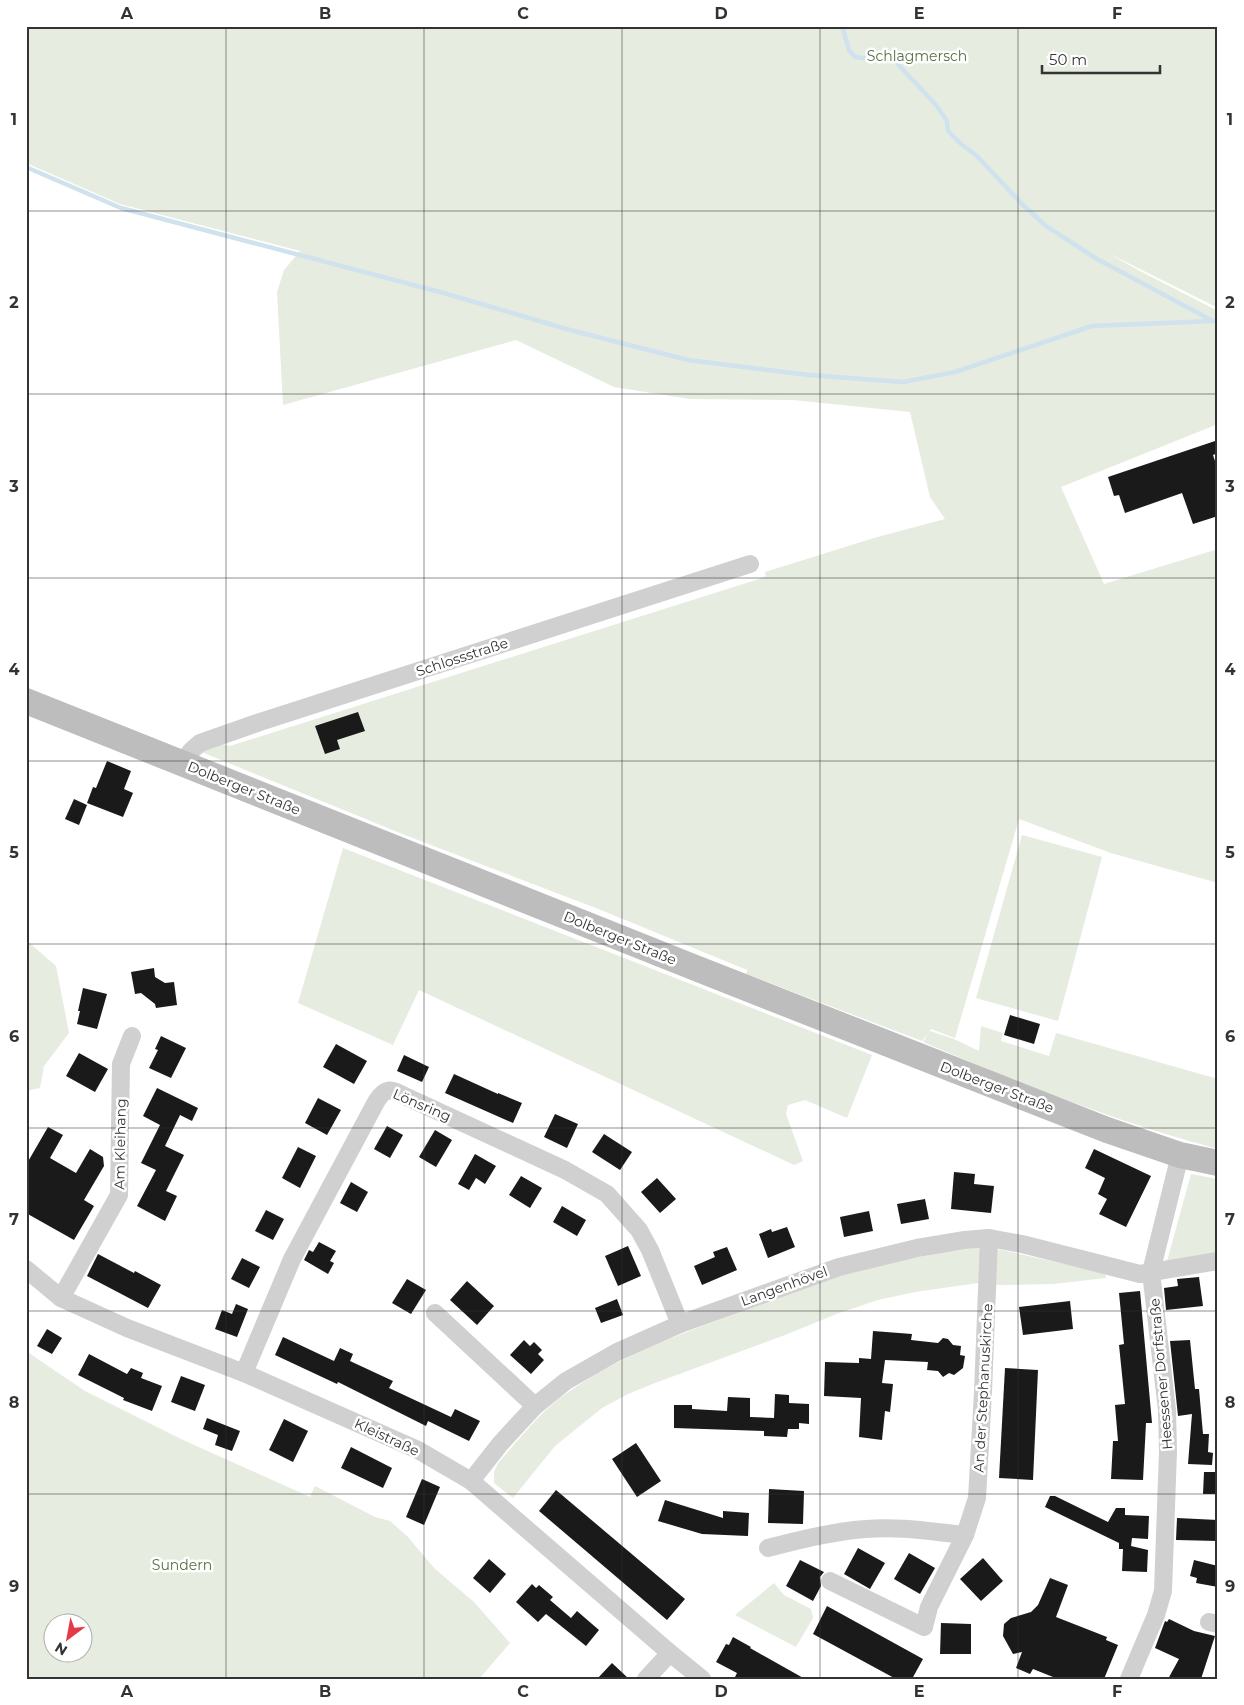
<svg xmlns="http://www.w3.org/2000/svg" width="1244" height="1705" viewBox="0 0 1244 1705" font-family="Montserrat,sans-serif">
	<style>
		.green { fill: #e6ecdf; fill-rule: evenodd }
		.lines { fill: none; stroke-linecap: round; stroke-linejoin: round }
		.stream { stroke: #cfe2ee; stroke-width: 4.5 }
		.building { fill: #1a1a1a }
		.minor { stroke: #d0d0d0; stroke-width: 18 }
		.secondary { stroke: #bdbdbd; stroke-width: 26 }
		.grid { fill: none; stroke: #333; stroke-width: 1; stroke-opacity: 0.55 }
		.labels { text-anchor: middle; stroke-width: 5; stroke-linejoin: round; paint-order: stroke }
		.park-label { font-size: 14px; fill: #56703f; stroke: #fff }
		.street-label { font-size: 14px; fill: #333; stroke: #fff }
		.neatline { fill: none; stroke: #333; stroke-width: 2 }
		.grid-label { font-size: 16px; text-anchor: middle; font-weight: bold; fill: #333 }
	</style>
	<rect width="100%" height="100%" fill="#fff"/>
	<g class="green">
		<path d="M26 26H1218V308L1106 252 1140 271 1218 311V424L1061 487 1104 584 1218 549V883L1111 853 1019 819 955 1038 931 1029 930 1031 954 1039 979 1051 981 1026 1003 1033 1001 1041 1049 1056 1056 1033 1218 1079V1149C1116 1122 1019 1083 923 1042L928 1034 922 1041 746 974 749 965 747 970 601 910 405 835 199 751 217 743 230 746 759 579 766 576 765 572 874 538 945 519 930 497 910 412 793 400 690 399 614 387 516 340 283 405 277 292 284 270 300 251 120 204 26 163Z"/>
		<polygon points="1022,835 1102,857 1058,1021 976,998"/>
		<polygon points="343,848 872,1055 847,1118 805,1100 788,1105 786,1114 803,1161 794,1165 419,990 393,1045 298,1003"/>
		<polygon points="26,940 56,966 69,1033 44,1066 40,1088 26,1091"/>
		<polygon points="1191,1174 1218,1179 1218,1257 1166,1265"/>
		<path d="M975 1248 1002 1250 1105 1273 1106 1278 1053 1284 999 1285 978 1283 915 1292 878 1300 839 1313 785 1335 655 1383 628 1394 602 1408 555 1446 513 1498 494 1483V1472L498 1463C520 1439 540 1411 567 1393 618 1357 677 1335 735 1314 762 1304 788 1291 816 1282 868 1265 921 1256 975 1248Z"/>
		<path d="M26 1351 85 1391 183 1440 310 1497 315 1486 375 1517 390 1521 407 1536 435 1569 474 1602 510 1643 479 1679H26ZM52 1622H82V1652H52Z"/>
		<polygon points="774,1583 784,1595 811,1609 813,1618 796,1647 735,1615"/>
	</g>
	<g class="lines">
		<g class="stream">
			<polyline points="842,26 849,50 855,57 871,59 885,57 895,61 936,105 947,121 948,131 961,144 977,156 1023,205 1046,226 1097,259 1213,321 1218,322"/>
			<polyline points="26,167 121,208 440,292 570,330 688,360 809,375 903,382 955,372 1092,326 1213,321"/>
		</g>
	</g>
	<g class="building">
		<polygon points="1215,441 1218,449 1218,453 1213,455 1218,470 1218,516 1193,524 1182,493 1125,513 1119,495 1114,496 1108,477"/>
		<polygon points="358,712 365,731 337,740 340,749 325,754 315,726"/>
		<polygon points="107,761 131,771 124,789 133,793 123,817 87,803 93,787 96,788"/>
		<polygon points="74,799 87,805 79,825 65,819"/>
		<polygon points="154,968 155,977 165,983 174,982 177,1005 156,1008 155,1004 141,993 135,994 131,972"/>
		<polygon points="83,988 107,994 97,1029 77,1024 80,1011 78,1011"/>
		<polygon points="1010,1015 1040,1024 1034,1044 1004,1035"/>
		<polygon points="161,1036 186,1048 171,1078 149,1068 158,1050 155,1049"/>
		<polygon points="336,1044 367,1061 354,1084 323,1067"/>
		<polygon points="79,1053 108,1069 95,1092 66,1076"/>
		<polygon points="404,1055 429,1067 422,1082 397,1071"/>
		<polygon points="454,1074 498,1094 498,1093 522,1103 513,1123 445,1093"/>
		<polygon points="157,1088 198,1108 192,1121 180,1115 165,1146 184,1155 166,1191 177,1196 165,1221 137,1206 156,1170 141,1163 160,1125 143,1116"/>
		<polygon points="318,1098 341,1110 327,1135 305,1123"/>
		<polygon points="555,1114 578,1124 567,1148 544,1137"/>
		<polygon points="387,1126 403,1135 390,1158 374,1149"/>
		<polygon points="48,1127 63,1135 50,1158 76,1173 90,1149 103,1157 104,1166 84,1200 94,1206 74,1240 26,1213 26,1165"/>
		<polygon points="435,1130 452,1140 436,1167 419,1157"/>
		<polygon points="604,1134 632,1152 620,1170 592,1152"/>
		<polygon points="298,1147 316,1156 300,1188 282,1178"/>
		<polygon points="1094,1149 1151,1176 1126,1227 1099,1214 1107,1199 1098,1194 1105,1178 1085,1168"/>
		<polygon points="475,1154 496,1166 485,1184 476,1178 469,1190 458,1184"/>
		<polygon points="954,1172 975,1174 974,1184 994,1186 991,1213 951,1209"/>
		<polygon points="521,1176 542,1188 530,1208 509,1195"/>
		<polygon points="657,1178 676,1199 660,1213 641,1192"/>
		<polygon points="351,1182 368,1192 357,1212 340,1203"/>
		<polygon points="925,1199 929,1219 901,1224 897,1204"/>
		<polygon points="562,1206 586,1220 577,1236 553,1222"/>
		<polygon points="266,1210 284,1219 273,1240 255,1231"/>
		<polygon points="869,1211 873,1231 844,1237 840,1217"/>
		<polygon points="787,1227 795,1247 768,1258 759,1234 771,1229 772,1232"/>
		<polygon points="319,1242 336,1251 330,1261 334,1263 328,1274 304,1260 309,1250 313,1252"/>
		<polygon points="628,1246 641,1276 618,1286 605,1256"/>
		<polygon points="727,1247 737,1270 702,1285 694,1266 715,1257 713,1252"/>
		<polygon points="98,1254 134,1273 135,1271 161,1285 148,1308 87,1276"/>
		<polygon points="242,1258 260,1267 249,1288 231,1279"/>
		<polygon points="1199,1277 1203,1306 1166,1310 1164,1288 1178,1286 1177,1279"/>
		<polygon points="407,1279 426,1290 411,1314 392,1303"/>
		<polygon points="467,1281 494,1306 477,1325 450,1300"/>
		<polygon points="1140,1291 1152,1423 1146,1423 1143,1480 1111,1479 1113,1441 1118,1441 1115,1405 1125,1404 1119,1345 1124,1344 1119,1293"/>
		<polygon points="617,1299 623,1315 601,1323 595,1308"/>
		<polygon points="1070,1301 1073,1329 1023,1335 1019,1307"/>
		<polygon points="236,1304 248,1309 237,1337 215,1329 222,1310 232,1314"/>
		<polygon points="47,1329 62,1338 52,1354 37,1346"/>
		<polygon points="873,1331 912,1334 911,1340 938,1343 943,1338 948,1339 953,1345 961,1346 960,1355 965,1356 963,1368 954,1375 949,1373 943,1377 938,1371 927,1370 928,1362 885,1360 882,1383 893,1384 890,1412 885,1411 882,1440 859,1437 861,1398 824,1396 825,1362 859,1363 859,1358 871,1359"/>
		<polygon points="283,1337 334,1361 340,1348 353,1354 350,1361 393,1381 389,1388 451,1417 455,1409 480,1421 469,1441 428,1421 426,1426 338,1382 337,1384 275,1355"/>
		<polygon points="524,1340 530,1346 534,1342 542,1350 538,1354 544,1360 531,1374 510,1355"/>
		<polygon points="1190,1340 1195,1389 1199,1389 1203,1434 1209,1434 1208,1452 1213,1453 1212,1465 1188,1464 1192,1414 1178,1416 1170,1341"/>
		<polygon points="89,1354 127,1374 131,1368 143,1373 141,1378 162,1386 152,1411 123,1400 124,1398 78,1375"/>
		<polygon points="1005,1368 1038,1370 1033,1480 999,1478"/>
		<polygon points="181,1376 205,1385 195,1411 171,1402"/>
		<polygon points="775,1394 789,1395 789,1403 809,1404 809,1424 799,1423 799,1429 788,1429 787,1437 764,1436 764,1431 674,1428 674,1405 692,1405 692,1409 727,1411 728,1397 750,1398 750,1417 774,1418"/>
		<polygon points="207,1418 240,1431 232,1451 215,1445 218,1435 203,1429"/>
		<polygon points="284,1419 308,1431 293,1462 269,1450"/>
		<polygon points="636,1443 661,1481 637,1497 612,1459"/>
		<polygon points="351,1447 392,1468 383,1488 341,1468"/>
		<polygon points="1204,1472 1218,1472 1218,1494 1203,1494"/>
		<polygon points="422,1479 440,1487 424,1525 406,1517"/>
		<polygon points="769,1489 804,1491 803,1524 768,1523"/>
		<polygon points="556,1490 685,1599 667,1620 539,1511"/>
		<polygon points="1050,1496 1055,1496 1108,1522 1116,1508 1125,1508 1125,1515 1149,1516 1148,1539 1132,1538 1131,1546 1148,1550 1147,1572 1122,1571 1123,1549 1119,1549 1119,1543 1045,1507"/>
		<polygon points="665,1500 723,1518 723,1511 749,1513 748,1536 702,1534 658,1521"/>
		<polygon points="1177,1518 1218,1520 1218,1541 1176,1540"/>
		<polygon points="858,1548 885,1563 870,1589 844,1574"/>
		<polygon points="909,1553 935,1568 920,1594 894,1579"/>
		<polygon points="983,1558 1003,1581 981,1601 960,1579"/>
		<polygon points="489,1559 506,1574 490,1593 473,1578"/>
		<polygon points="800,1560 824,1572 820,1577 821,1586 813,1601 786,1586"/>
		<polygon points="1194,1560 1218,1566 1218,1587 1196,1583 1197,1578 1190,1576"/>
		<polygon points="1050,1578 1068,1585 1056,1617 1107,1637 1106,1640 1118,1645 1104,1679 1058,1679 1033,1669 1030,1674 1016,1668 1022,1652 1013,1654 1003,1636 1004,1624 1011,1618 1031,1612 1038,1605"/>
		<polygon points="532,1584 536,1588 539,1585 553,1597 550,1600 571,1618 577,1611 599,1630 586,1646 546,1614 538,1622 516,1602"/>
		<polygon points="827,1606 923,1659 912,1679 896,1679 813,1634"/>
		<polygon points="1169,1619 1194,1631 1215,1636 1201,1679 1168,1679 1179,1659 1155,1648 1165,1621 1167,1622"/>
		<polygon points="941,1623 971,1624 971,1654 940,1654"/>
		<polygon points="733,1637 751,1647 750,1648 805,1679 734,1679 737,1673 716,1662 726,1644 729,1645"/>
		<polygon points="612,1663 629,1679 597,1679"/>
	</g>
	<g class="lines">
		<g class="minor">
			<polyline points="182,763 191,751 200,743 260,722 750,564"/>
			<polyline points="26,1269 61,1298 127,1328 244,1373 418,1450 471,1481 670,1653 702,1679"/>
			<polyline points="61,1298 119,1195 121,1064 132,1036"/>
			<polyline points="435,1313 535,1406"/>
			<path d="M244 1373 292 1259 376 1102C387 1084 393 1091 409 1098L565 1170 607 1194 639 1230 650 1250 680 1324"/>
			<polyline points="471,1481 500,1444 535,1406 566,1381 617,1352 680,1324 839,1267 917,1248 965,1240 989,1238 1022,1244 1140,1274 1218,1261"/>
			<path d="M768 1548C798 1540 835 1531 866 1529 899 1526 933 1532 965 1535L977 1498 983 1392 989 1238"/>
			<polyline points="830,1581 924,1627 929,1607 965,1535"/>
			<polyline points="1209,1622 1218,1624"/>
			<polyline points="646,1679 670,1653"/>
			<polyline points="1129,1679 1156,1615 1163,1591 1168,1451 1167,1410 1151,1272 1180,1155"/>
		</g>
		<polyline class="secondary" points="26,701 693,967 1107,1130 1180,1155 1218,1163"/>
	</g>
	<path class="grid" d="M226 26V1679M424 26V1679M622 26V1679M820 26V1679M1018 26V1679M26 211H1218M26 394H1218M26 578H1218M26 761H1218M26 944H1218M26 1128H1218M26 1311H1218M26 1494H1218"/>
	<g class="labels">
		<g class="park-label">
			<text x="917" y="61">Schlagmersch</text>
			<text x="182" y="1570">Sundern</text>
		</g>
		<g class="street-label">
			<text transform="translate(462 657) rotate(-18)" y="5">Schlossstraße</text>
			<text transform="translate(244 788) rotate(22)" y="5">Dolberger Straße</text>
			<text transform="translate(620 938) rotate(22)" y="5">Dolberger Straße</text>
			<text transform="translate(997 1087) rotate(21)" y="5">Dolberger Straße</text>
			<text transform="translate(422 1105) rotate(23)" y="5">Lönsring</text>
			<text transform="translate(120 1144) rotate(-89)" y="5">Am Kleihang</text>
			<text transform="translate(784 1286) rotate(-20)" y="5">Langenhövel</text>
			<text transform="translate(1161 1374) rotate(-95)" y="5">Heessener Dorfstraße</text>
			<text transform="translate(983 1388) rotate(-87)" y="5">An der Stephanuskirche</text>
			<text transform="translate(387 1437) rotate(25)" y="5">Kleistraße</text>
		</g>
	</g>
	<rect width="1244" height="1705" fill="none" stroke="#ffffff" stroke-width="55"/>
	<g transform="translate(68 1638) rotate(212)"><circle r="24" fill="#ffffff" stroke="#adadad"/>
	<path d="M0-4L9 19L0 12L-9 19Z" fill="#e63946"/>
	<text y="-8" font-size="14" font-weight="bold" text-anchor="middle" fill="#333333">N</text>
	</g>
	<path d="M1042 65v8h118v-8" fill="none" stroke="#333333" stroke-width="2.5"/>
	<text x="1049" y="65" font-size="15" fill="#333333" stroke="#ffffff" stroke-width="4" paint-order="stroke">50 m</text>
	<rect x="28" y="28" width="1188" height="1650" class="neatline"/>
	<g class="grid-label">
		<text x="127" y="19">A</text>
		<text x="325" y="19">B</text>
		<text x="523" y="19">C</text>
		<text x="721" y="19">D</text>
		<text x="919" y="19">E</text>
		<text x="1117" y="19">F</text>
		<text x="14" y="125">1</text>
		<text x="1230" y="125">1</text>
		<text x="14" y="308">2</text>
		<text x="1230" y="308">2</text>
		<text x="14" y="492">3</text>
		<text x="1230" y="492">3</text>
		<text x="14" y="675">4</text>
		<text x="1230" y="675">4</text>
		<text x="14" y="858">5</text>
		<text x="1230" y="858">5</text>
		<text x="14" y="1042">6</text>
		<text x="1230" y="1042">6</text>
		<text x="14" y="1225">7</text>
		<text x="1230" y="1225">7</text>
		<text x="14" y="1408">8</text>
		<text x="1230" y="1408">8</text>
		<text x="14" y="1592">9</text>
		<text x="1230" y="1592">9</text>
		<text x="127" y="1697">A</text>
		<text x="325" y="1697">B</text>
		<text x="523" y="1697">C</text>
		<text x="721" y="1697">D</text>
		<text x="919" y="1697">E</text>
		<text x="1117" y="1697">F</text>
	</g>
</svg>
